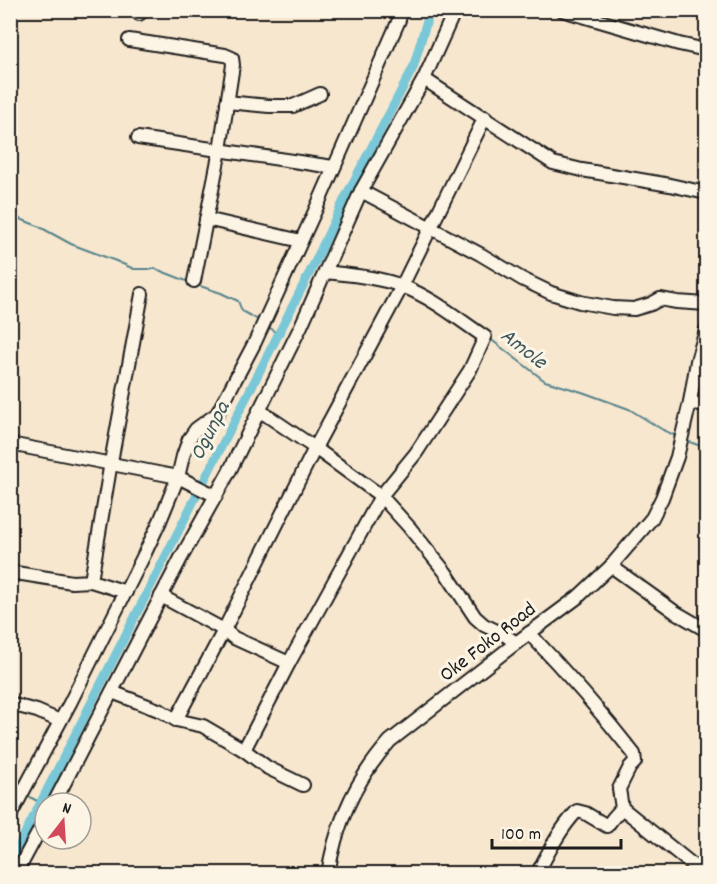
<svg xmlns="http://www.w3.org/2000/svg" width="717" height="884" viewBox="0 0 717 884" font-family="Dekko,sans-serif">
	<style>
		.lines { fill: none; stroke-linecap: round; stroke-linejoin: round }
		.stream { stroke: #54838c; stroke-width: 2 }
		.canal { stroke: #79c7d7; stroke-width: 9 }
		.minor-casing { stroke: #1c1c1c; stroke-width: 16 }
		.minor { stroke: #fcf5e5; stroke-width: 12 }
		.labels { text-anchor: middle; stroke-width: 6; stroke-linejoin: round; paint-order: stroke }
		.street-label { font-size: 21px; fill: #1c1c1c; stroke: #fcf5e5 }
		.water-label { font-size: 22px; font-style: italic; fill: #3d585d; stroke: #fcf5e5 }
	</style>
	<rect width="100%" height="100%" fill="#f8e7cf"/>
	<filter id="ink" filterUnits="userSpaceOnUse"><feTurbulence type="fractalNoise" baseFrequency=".0167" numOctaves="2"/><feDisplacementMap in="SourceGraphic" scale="12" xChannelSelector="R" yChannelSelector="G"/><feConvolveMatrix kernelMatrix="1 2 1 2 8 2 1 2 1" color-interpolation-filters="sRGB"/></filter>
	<g filter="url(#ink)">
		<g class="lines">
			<g class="stream">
				<polyline points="10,215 38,226 71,244 116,261 134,269 156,269 189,282"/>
				<polyline points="197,285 221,293 238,301 242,311 260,321"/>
				<polyline points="267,326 279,334"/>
				<polyline points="489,338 545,381 582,392 629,409 663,430 676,436"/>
				<polyline points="687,441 706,448"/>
				<polyline points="10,787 19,791"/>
				<polyline points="26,795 41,803"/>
			</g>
			<polyline class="canal" points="10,863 316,260 346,196 413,68 430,10"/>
			<g class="minor-casing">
				<g id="minor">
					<polyline points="562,10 679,44 706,50"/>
					<polyline points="139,14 144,10"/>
					<polyline points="129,40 225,55 232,58 233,65 220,150 194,281"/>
					<polyline points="424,79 553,163 582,170 670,185 706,193"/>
					<polyline points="227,102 269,106 293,106 320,94"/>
					<polyline points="138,138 333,167"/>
					<polyline points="361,191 480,254 522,279 551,293 580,302 613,308 634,309 651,304 660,299 677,302 706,304"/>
					<polyline points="206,219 301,241"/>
					<polyline points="690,402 706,406"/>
					<polyline points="259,410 315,448 381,496 409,527 446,573 475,617 484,625 505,635 516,643"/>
					<polyline points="10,444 178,477 216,496"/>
					<polyline points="611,566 675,612 706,630"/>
					<polyline points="10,572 72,582 91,581 111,462 142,294"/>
					<polyline points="91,581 126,592"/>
					<polyline points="161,596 224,630 234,638 289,663"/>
					<path d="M529 633C566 672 601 712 634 754L635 762 630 767 619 789 622 808 613 818 607 826 585 813 577 811C560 829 549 851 537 874"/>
					<polyline points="112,692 161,711 176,720 203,726 244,750 268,768 303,785"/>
					<polyline points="10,704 37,711 60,721"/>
					<polyline points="176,720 224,630 315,448 402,286 485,117"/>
					<path d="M244 750 289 663 381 496 416 453 470 370 485 337C458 319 433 298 402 286 378 277 351 275 325 272"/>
					<polyline points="54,803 181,558 229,472 301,326 361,191 424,79 455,10"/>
					<polyline points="622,808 704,874"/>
					<polyline points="10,816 70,703 144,555 160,521 178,477 183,456 189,439 196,429 217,414 255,342 315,211 399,20 401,10"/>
					<polyline points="16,874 45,820"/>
					<path d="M328 874C336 822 356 779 390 741L516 643 578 597 611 566 652 518 662 498 677 457 690 402 697 361 706 330"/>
				</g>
			</g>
			<use href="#minor" class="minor"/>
		</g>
	</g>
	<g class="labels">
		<g class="street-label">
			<text transform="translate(487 641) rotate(-38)" y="7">Oke Foko Road</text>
		</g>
		<g class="water-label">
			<text transform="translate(525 347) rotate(38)" y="8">Amole</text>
			<text transform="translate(208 430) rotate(-63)" y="8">Ogunpa</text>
		</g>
	</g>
	<rect width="717" height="884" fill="none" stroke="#fcf5e5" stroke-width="36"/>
	<rect x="18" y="18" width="681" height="848" fill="none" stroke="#1c1c1c" stroke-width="2" filter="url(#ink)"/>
	<g transform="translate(63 821) rotate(17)"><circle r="28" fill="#fcf5e5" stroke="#a29e95" stroke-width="1.5"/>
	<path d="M0-4.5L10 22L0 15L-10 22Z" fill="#d1495b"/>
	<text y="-9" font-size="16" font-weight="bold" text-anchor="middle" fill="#1c1c1c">N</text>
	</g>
	<path d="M492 839v9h129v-9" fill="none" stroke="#1c1c1c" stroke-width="3"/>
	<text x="501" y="839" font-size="18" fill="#1c1c1c" stroke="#fcf5e5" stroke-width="4.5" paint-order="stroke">100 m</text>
</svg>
